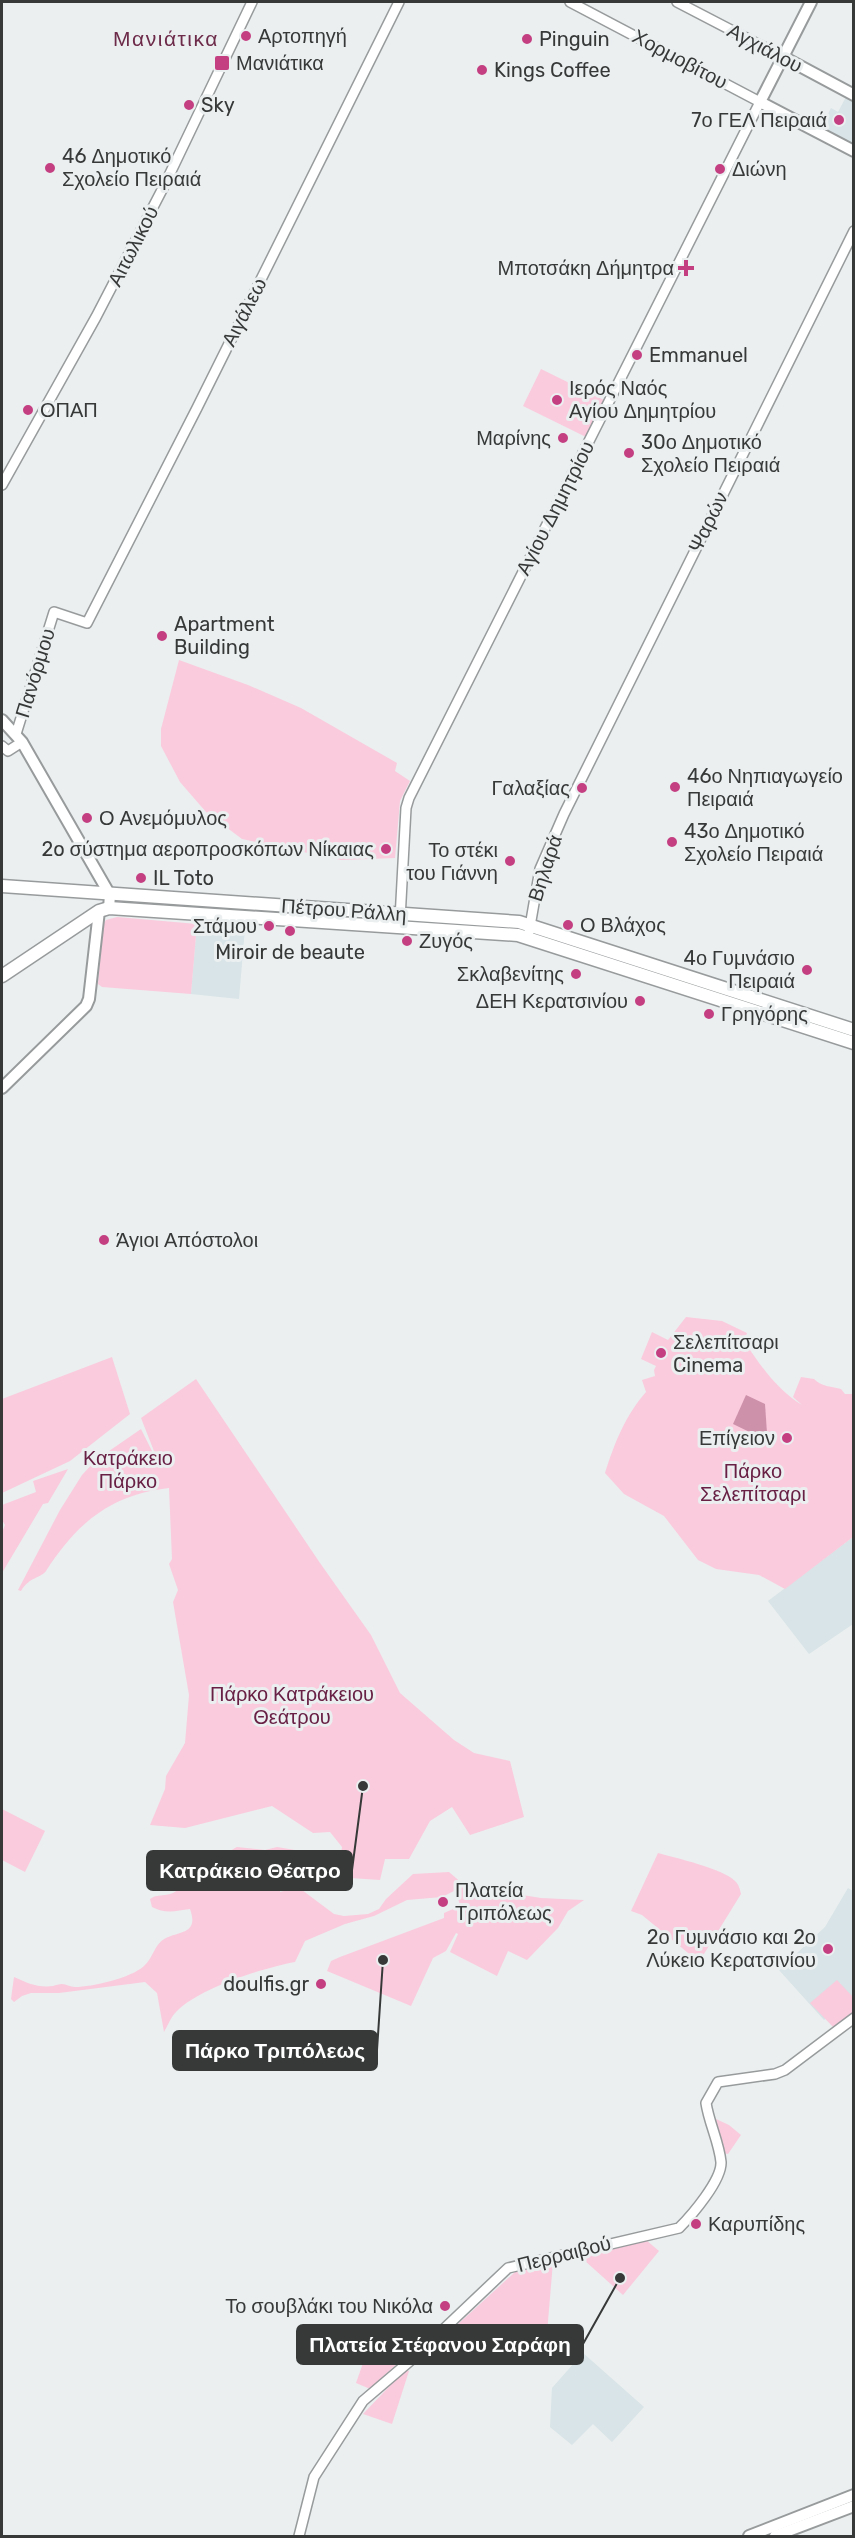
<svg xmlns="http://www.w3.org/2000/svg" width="855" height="2538" viewBox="0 0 855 2538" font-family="Rubik,sans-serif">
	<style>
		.built { fill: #d8e4e7 }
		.green { fill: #facbdd }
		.water { fill: #cd91a9 }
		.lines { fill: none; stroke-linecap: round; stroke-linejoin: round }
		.tertiary-casing { stroke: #989b9c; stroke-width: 12 }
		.secondary-casing { stroke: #989b9c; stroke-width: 14 }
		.primary-casing { stroke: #989b9c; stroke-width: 15 }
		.tertiary { stroke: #fff; stroke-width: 9 }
		.secondary { stroke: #fff; stroke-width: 10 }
		.primary { stroke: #fff; stroke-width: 12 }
		.poi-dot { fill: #c43f82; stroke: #ebeff0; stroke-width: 2 }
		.labels { text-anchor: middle; stroke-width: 6; stroke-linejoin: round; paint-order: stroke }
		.poi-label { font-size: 20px; fill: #373939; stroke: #ebeff0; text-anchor: start }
		.street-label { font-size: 20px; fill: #373939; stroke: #ebeff0 }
		.park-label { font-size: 20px; fill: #682044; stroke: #ebeff0 }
		.neighbourhood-label { font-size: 21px; letter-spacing: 1.5px; fill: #6d2b4a; stroke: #ebeff0 }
		.leader { fill: none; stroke: #373939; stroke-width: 2 }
		.callout-dot { fill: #373939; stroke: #ebeff0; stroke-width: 2 }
		.callout { fill: #373939; stroke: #373939; stroke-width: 2 }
		.callout-label { font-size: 21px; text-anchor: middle; font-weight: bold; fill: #fff }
	</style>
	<rect width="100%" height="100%" fill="#ebeff0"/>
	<g class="built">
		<polygon points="847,95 853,98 853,145 821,128 831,108 838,112"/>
		<polygon points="197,924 245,928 239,999 191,994"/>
		<polygon points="853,1537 853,1624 809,1654 768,1601"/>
		<polygon points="848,1888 853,1891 853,1995 824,2020 779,1970 825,1927"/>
		<polygon points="583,2353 644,2407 612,2442 593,2424 572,2445 550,2427 552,2388"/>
	</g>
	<g class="green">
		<polygon points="541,369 604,400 586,437 523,406"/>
		<polygon points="179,660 248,685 301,708 397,763 395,771 410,781 400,801 395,858 341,860 242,839 206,812 180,782 161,746 161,729"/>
		<polygon points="117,917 197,924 191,994 102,987 98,984 103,925 106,920"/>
		<path d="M686 1317 722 1321 747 1333 744 1341C760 1365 777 1390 802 1405L793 1397 801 1377 814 1379C820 1386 833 1387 841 1389L845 1394H853V1537L785 1589 759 1575 716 1569 698 1560 664 1516 624 1494 605 1473C615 1442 625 1416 646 1392L642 1380 655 1376 654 1370 656 1366 641 1359 652 1332 668 1340Z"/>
		<polygon points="112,1357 130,1414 70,1461 2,1493 2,1399"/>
		<path d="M196 1379 320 1563 371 1635 400 1693 454 1740 474 1753 510 1761 524 1817 470 1835 452 1807 430 1821 409 1859H385L380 1880 350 1878 339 1869 342 1847 330 1832 313 1833 272 1806 185 1828 150 1825 165 1789 166 1776 185 1743 189 1695 173 1602 178 1590 169 1564 172 1559 169 1488C110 1495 77 1523 46 1571 41 1578 29 1577 21 1591L18 1590 60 1510 82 1475 96 1460 141 1429 161 1469 141 1418Z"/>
		<polygon points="68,1469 48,1503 43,1504 2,1573 2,1532 5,1525 2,1520 2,1505 36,1492 33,1481"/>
		<polygon points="2,1809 45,1831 25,1872 2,1860"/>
		<path d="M237 1847 265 1850 277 1847 295 1850 320 1858C317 1861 314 1866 310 1869 298 1877 285 1876 280 1892L298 1887 334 1914 344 1916 368 1914 379 1909 386 1899 413 1874 449 1872 470 1890 483 1895 516 1894 541 1898 584 1900 568 1911 558 1928 527 1960 508 1951 497 1976 450 1952 458 1934 456 1933 446 1951 433 1958 411 2006 327 1971 331 1961 340 1957 444 1918V1913L460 1906 456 1890 442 1897 407 1900 374 1916 345 1924 305 1941 295 1962C263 1968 199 1988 176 2012 171 2017 168 2025 164 2032L157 1993 145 1982 59 1993H31L22 1996 14 2002 11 1999 14 1977C27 1983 38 1988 53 1986 56 1985 59 1984 62 1984 66 1984 70 1987 75 1987 92 1987 131 1978 144 1966 154 1957 154 1944 166 1938 180 1931 199 1934 190 1909 176 1911 165 1914 152 1907L150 1899C156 1895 158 1896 165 1895 177 1894 186 1884 192 1874 211 1872 221 1855 237 1847Z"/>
		<path d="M658 1853C676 1858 724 1869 735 1881 739 1885 740 1889 741 1894L699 1962 642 1915 631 1911Z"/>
		<polygon points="837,1980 852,1996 853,1995 853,2014 835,2029 810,2003"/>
		<polygon points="716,2119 729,2125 741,2135 728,2154 722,2153 713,2122"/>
		<polygon points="646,2240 659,2251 623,2295 584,2260 589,2255"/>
		<polygon points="553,2262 547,2333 422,2364 422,2357 515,2272"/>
		<polygon points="369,2346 401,2360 370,2389 356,2383"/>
		<polygon points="405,2370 409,2371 392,2424 363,2414"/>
	</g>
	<polygon class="water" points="746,1395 765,1404 767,1433 764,1439 733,1424"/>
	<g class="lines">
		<g class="tertiary-casing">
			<g id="tertiary">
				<polyline points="677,2 783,57"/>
				<polyline points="2,485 96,317 164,186 252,2"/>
				<polyline points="16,734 54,612 87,623 197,408 399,2"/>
				<polyline points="2,746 8,751 22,742"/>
				<polyline points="400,919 406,808 409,798 760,102 570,2"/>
				<polyline points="529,932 540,869 564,814 854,231"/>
				<path d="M299 2536 314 2477 363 2401 410 2361 508 2268 679 2228C692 2215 722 2180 721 2162 719 2142 709 2123 706 2103L718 2082 775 2074 785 2070 854 2018"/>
			</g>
		</g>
		<g class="secondary-casing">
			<g id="secondary">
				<polyline points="811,2 760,102 854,151"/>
				<polyline points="783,57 854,95"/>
				<polyline points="2,720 22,742 110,895 109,908"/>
				<polyline points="2,1088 86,1006 89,999 99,911"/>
				<polyline points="749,2536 854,2495"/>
				<polyline points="775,2536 854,2506"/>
			</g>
		</g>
		<g class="primary-casing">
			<g id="primary">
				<polyline points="2,886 519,922 854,1030"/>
				<polyline points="2,976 99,911 109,908 518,935 854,1043"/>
			</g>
		</g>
		<use href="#tertiary" class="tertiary"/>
		<use href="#secondary" class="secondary"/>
		<use href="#primary" class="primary"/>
	</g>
	<g class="poi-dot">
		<circle cx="246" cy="36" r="6"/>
		<circle cx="527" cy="39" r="6"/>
		<rect x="214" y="55" width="16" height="16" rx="3"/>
		<circle cx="482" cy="70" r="6"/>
		<circle cx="189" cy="105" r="6"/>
		<circle cx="839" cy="120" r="6"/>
		<circle cx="50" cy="168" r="6"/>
		<circle cx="720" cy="169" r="6"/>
		<path d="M683 259h6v6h6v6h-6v6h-6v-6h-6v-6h6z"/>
		<circle cx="637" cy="355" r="6"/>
		<circle cx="557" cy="400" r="6"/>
		<circle cx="28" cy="410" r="6"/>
		<circle cx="563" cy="438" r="6"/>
		<circle cx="629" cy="453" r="6"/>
		<circle cx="162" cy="636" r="6"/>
		<circle cx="675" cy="787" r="6"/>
		<circle cx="582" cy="788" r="6"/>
		<circle cx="87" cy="818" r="6"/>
		<circle cx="672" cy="842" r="6"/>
		<circle cx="386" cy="849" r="6"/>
		<circle cx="510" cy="861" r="6"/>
		<circle cx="141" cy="878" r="6"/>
		<circle cx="568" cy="925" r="6"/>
		<circle cx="269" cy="926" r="6"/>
		<circle cx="290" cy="931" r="6"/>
		<circle cx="407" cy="941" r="6"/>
		<circle cx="807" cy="970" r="6"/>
		<circle cx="576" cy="974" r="6"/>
		<circle cx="640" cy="1001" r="6"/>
		<circle cx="709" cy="1014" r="6"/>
		<circle cx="104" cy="1240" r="6"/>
		<circle cx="661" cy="1353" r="6"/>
		<circle cx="787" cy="1438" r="6"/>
		<circle cx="443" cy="1902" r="6"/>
		<circle cx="828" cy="1949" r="6"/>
		<circle cx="321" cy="1984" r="6"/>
		<circle cx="696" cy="2224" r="6"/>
		<circle cx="445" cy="2306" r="6"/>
	</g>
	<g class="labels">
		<g class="poi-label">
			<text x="258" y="43">Αρτοπηγή</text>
			<text x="539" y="46">Pinguin</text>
			<text x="236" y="70">Μανιάτικα</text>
			<text x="494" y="77">Kings Coffee</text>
			<text x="201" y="112">Sky</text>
			<text x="827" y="127" text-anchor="end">7ο ΓΕΛ Πειραιά</text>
			<text x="62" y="163">46 Δημοτικό<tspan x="62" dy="23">Σχολείο Πειραιά</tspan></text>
			<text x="732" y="176">Διώνη</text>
			<text x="674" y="275" text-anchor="end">Μποτσάκη Δήμητρα</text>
			<text x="649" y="362">Emmanuel</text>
			<text x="569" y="395">Ιερός Ναός<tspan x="569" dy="23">Αγίου Δημητρίου</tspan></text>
			<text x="40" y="417">ΟΠΑΠ</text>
			<text x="551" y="445" text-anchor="end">Μαρίνης</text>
			<text x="641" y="449">30ο Δημοτικό<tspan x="641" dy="23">Σχολείο Πειραιά</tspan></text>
			<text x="174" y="631">Apartment<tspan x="174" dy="23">Building</tspan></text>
			<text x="687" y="783">46ο Νηπιαγωγείο<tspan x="687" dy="23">Πειραιά</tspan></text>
			<text x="570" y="795" text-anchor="end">Γαλαξίας</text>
			<text x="99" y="825">Ο Ανεμόμυλος</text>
			<text x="684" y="838">43ο Δημοτικό<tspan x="684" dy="23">Σχολείο Πειραιά</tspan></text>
			<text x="374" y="856" text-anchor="end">2o σύστημα αεροπροσκόπων Νίκαιας</text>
			<text x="498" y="857" text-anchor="end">Το στέκι<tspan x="498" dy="23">του Γιάννη</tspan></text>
			<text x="153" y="885">IL Toto</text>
			<text x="580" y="932">Ο Βλάχος</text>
			<text x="257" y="933" text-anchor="end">Στάμου</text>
			<text x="419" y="948">Ζυγός</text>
			<text x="290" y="959" text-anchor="middle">Miroir de beaute</text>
			<text x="795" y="965" text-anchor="end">4ο Γυμνάσιο<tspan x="795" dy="23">Πειραιά</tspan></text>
			<text x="564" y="981" text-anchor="end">Σκλαβενίτης</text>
			<text x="628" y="1008" text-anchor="end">ΔΕΗ Κερατσινίου</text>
			<text x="721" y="1021">Γρηγόρης</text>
			<text x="116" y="1247">Άγιοι Απόστολοι</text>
			<text x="673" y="1349">Σελεπίτσαρι<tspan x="673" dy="23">Cinema</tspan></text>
			<text x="775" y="1445" text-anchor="end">Επίγειον</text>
			<text x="455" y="1897">Πλατεία<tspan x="455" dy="23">Τριπόλεως</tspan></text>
			<text x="816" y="1944" text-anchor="end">2ο Γυμνάσιο και 2ο<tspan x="816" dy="23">Λύκειο Κερατσινίου</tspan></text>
			<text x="309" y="1991" text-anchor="end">doulfis.gr</text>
			<text x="708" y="2231">Καρυπίδης</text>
			<text x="433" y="2313" text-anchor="end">Το σουβλάκι του Νικόλα</text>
		</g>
		<g class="street-label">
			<text transform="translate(765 48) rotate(28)" y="7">Αγχιάλου</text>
			<text transform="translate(680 59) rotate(28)" y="7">Χορμοβίτου</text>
			<text transform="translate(133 246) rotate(-63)" y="7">Αιτωλικού</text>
			<text transform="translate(244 312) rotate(-63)" y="7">Αιγάλεω</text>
			<text transform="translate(555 508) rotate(-63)" y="7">Αγίου Δημητρίου</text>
			<text transform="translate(708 522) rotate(-64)" y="7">Ψαρών</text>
			<text transform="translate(35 673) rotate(-73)" y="7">Πανόρμου</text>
			<text transform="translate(545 868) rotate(-72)" y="7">Βηλαρά</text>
			<text transform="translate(344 910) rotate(4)" y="7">Πέτρου Ράλλη</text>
			<text transform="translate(564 2254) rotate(-14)" y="7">Περραιβού</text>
		</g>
		<g class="park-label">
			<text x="128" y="1465">Κατράκειο<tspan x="128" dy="23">Πάρκο</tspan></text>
			<text x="753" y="1478">Πάρκο<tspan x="753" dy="23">Σελεπίτσαρι</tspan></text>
			<text x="292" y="1701">Πάρκο Κατράκειου<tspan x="292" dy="23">Θεάτρου</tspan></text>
		</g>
		<g class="neighbourhood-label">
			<text x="166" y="46">Μανιάτικα</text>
		</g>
	</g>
	<path class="leader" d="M363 1786L352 1870M383 1960L377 2050M620 2278L583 2344"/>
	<g class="callout-dot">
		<circle cx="363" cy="1786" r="6"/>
		<circle cx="383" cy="1960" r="6"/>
		<circle cx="620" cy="2278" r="6"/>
	</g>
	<g class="callout">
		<rect x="147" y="1851" width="205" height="39" rx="6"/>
		<rect x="173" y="2031" width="204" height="39" rx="6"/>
		<rect x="297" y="2325" width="286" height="39" rx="6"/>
	</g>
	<g class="callout-label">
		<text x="250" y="1878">Κατράκειο Θέατρο</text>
		<text x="275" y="2058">Πάρκο Τριπόλεως</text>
		<text x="440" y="2352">Πλατεία Στέφανου Σαράφη</text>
	</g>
	<rect width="855" height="2538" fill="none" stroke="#373939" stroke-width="6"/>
</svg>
